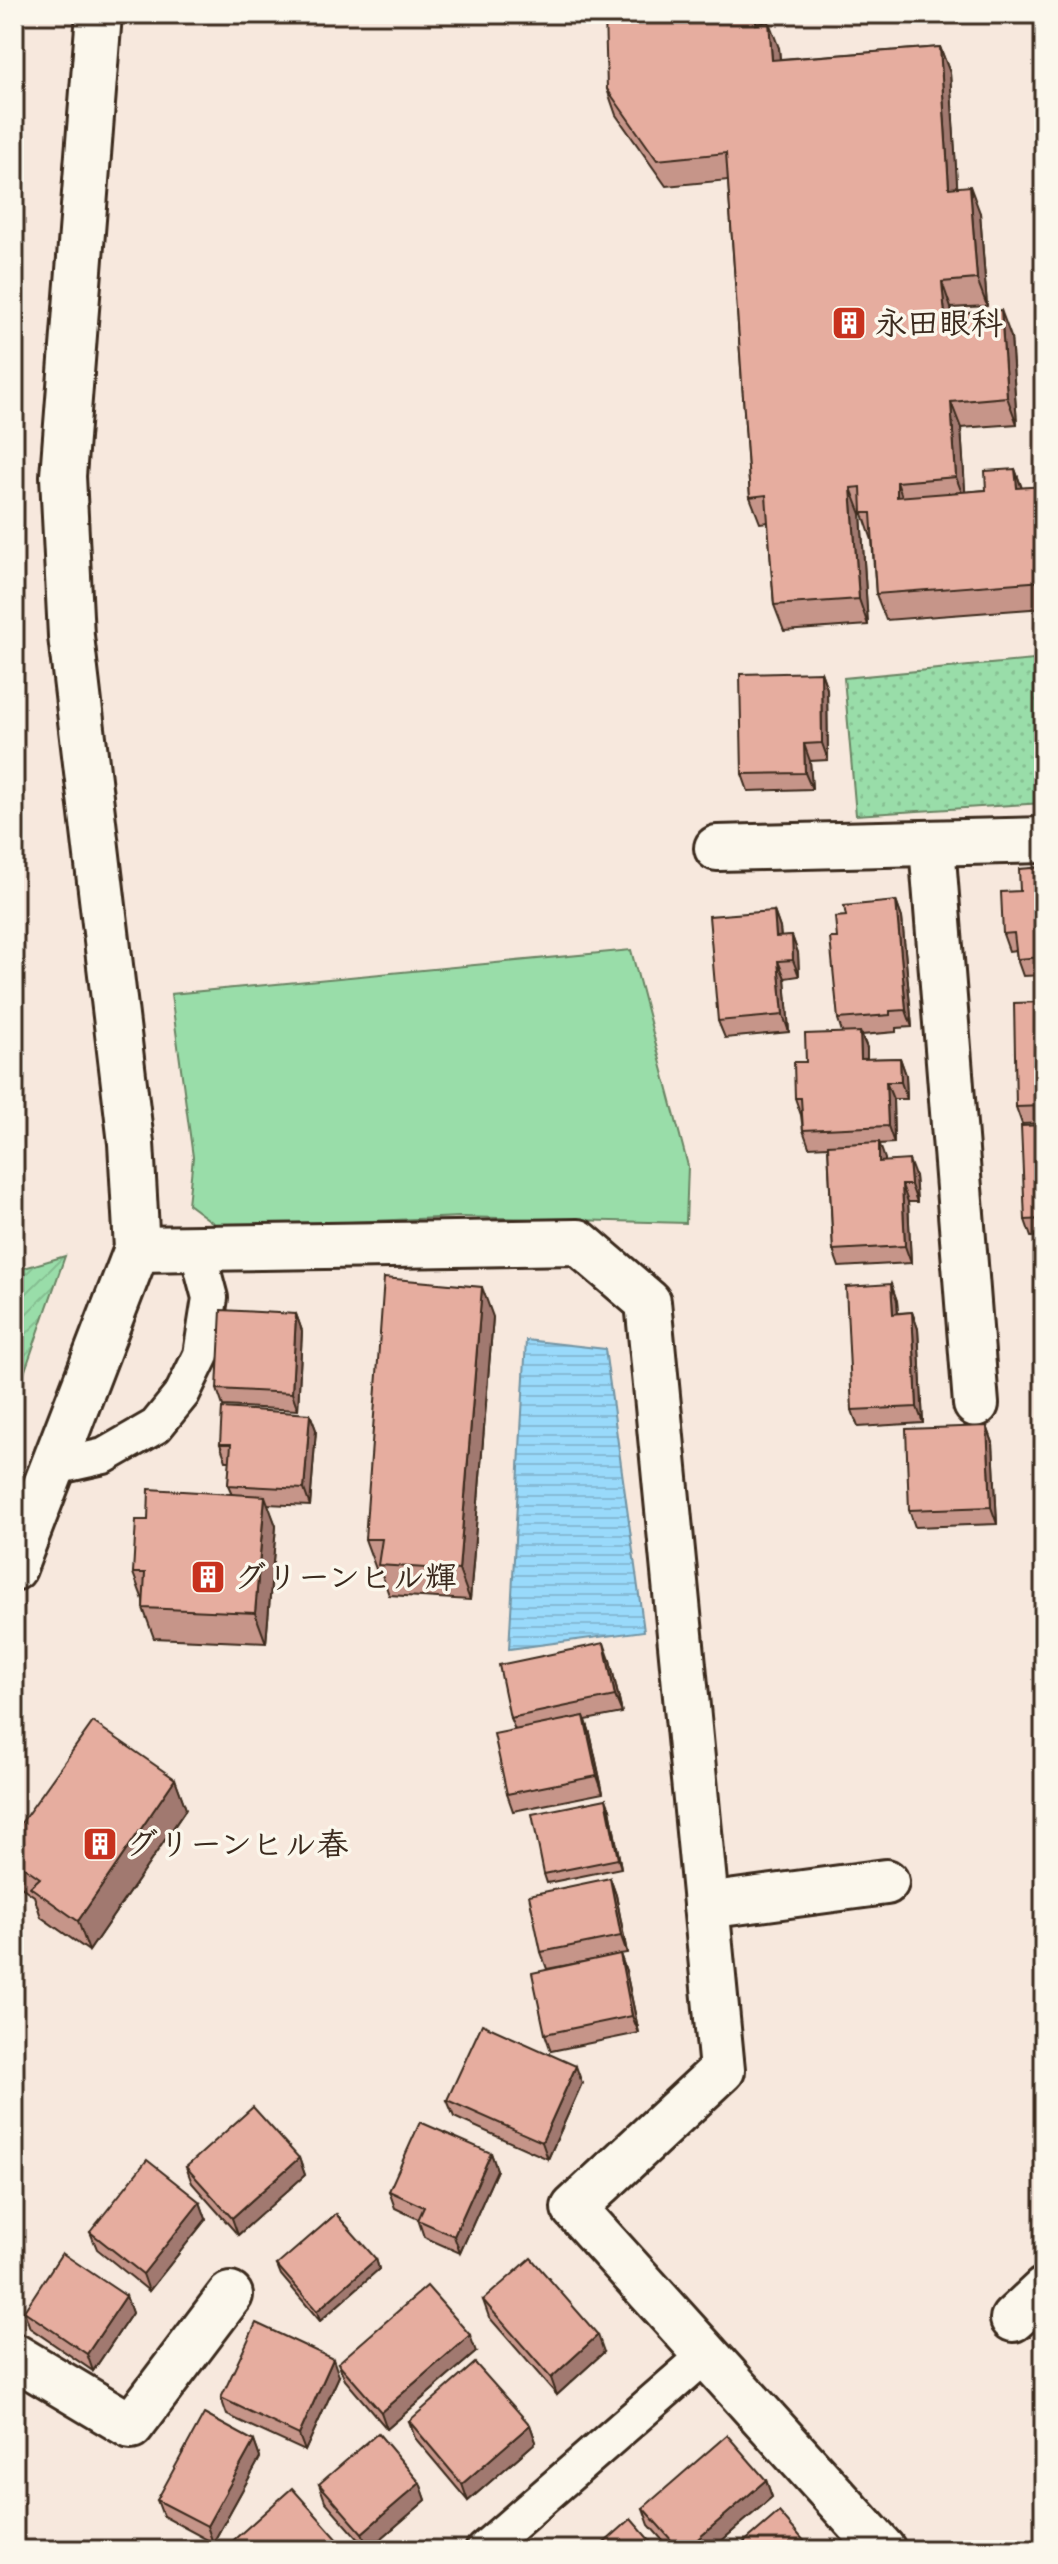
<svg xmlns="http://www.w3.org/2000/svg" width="1058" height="2564" viewBox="0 0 1058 2564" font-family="Caveat,'Klee One',sans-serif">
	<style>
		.park { fill: url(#park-dots); stroke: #6a8464; stroke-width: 2 }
		.garden { fill: url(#garden-furrows); stroke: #6a8464; stroke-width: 2 }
		.pitch { fill: #99dda9; stroke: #6a8464; stroke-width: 2 }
		.water { fill: url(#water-rules); stroke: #7394a3; stroke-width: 2 }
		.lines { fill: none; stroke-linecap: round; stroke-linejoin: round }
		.service-casing { stroke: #3b2a1e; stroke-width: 40 }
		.minor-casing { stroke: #3b2a1e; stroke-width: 50 }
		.tertiary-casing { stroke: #3b2a1e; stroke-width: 50 }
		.service { stroke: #fbf7ec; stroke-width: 34 }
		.minor { stroke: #fbf7ec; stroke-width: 44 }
		.tertiary { stroke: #fbf7ec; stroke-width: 44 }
		.wall { fill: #c69589; stroke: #3b2a1e; stroke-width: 2 }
		.shaded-wall { fill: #a1796f; stroke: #3b2a1e; stroke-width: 2 }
		.building { fill: #e6ad9f; stroke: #3b2a1e; stroke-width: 2 }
		.labels { text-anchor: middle; stroke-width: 7; stroke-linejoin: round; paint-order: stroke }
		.poi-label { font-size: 32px; font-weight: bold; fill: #3b2a1e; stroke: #fbf7ec; text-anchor: start }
	</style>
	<defs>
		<pattern id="park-dots" width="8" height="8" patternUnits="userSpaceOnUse" patternTransform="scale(2)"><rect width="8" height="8" fill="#99dda9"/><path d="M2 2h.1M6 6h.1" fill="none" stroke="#85be91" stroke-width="1.8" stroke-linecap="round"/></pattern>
		<pattern id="garden-furrows" width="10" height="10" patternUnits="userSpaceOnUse" patternTransform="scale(2)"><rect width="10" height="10" fill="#99dda9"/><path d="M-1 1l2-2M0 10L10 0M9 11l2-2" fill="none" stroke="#85be91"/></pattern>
		<pattern id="water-rules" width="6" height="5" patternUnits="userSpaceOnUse" patternTransform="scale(2)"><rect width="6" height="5" fill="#99dafb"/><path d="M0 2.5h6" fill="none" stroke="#85bbd7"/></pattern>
	</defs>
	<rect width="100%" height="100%" fill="#f7e8dd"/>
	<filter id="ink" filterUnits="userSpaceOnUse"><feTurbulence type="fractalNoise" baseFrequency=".0125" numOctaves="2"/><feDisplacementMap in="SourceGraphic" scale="16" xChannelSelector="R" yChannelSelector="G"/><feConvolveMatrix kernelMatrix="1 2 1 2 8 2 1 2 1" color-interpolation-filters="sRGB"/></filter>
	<g filter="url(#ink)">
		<polygon class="park" points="1044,659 1044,803 856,815 844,678"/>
		<polygon class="garden" points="65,1256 14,1402 14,1271"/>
		<polygon class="pitch" points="631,950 688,1166 686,1223 460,1217 220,1228 188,1204 193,1157 171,994"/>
		<polygon class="water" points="526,1340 605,1349 644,1631 509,1649"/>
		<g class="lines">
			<g class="service-casing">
				<g id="service">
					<polyline points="55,1467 104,1456 156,1426 182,1394 201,1355 210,1298 197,1249"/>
					<polyline points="483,2550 706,2355"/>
				</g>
			</g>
			<g class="minor-casing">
				<g id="minor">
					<polyline points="932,845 976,1404"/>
					<polyline points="717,848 1044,840"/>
					<polyline points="137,1249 578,1242 648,1302 722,2070 574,2208 883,2550"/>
					<polyline points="706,1906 886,1882"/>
					<polyline points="1013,2319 1044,2290"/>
					<polyline points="14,2356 131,2426 230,2295"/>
				</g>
			</g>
			<g class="tertiary-casing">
				<polyline id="tertiary" points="14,1568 137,1249 131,1143 71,636 63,476 99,14"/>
			</g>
			<use href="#service" class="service"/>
			<use href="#minor" class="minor"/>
			<use href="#tertiary" class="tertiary"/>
		</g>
		<g class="wall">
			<polygon points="764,22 779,48 780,59 940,47 950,73 957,187 980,213 987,306 951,308 952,314 1011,337 1017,424 961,428 965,492 986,490 1015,469 1022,488 1044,486 1044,608 886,620 876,594 872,540 863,514 861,514 868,625 784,631 774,605 768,522 760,523 750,497 728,180 666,186 616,115 607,89"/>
			<polygon points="821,672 827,689 828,760 810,761 812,789 748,791 742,774"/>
			<polygon points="1044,867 1044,975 1023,976 1017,959 1016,950 1009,951 1003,934 1020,891"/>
			<polygon points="896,901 902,918 912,1027 896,1028 896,1032 862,1035 867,1048 867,1059 900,1058 906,1075 907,1099 893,1099 894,1143 879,1144 885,1162 915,1176 917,1202 908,1202 911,1263 839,1267 833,1250 828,1146 809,1147 803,1130 801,1115 795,1098 842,1032 838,1019 837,938 846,916"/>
			<polygon points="774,911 780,928 781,937 792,936 798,953 799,976 785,978 789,1032 725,1038 718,1021"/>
			<polygon points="1044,1002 1044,1123 1022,1124 1016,1107"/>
			<polygon points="1044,1125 1044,1236 1031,1237 1025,1220"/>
			<polygon points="891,1284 897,1301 898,1313 912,1312 918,1329 923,1423 858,1427 852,1410"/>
			<polygon points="296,1314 302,1331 298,1410 223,1406 217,1389"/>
			<polygon points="493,1317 470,1600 389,1595 380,1569 376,1569 365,1539"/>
			<polygon points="310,1414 316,1430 310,1506 267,1504 276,1526 266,1643 154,1638 143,1608 143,1600 133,1573 148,1520 232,1494 228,1485 230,1461 226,1461 220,1444"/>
			<polygon points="987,1426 993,1443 997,1524 915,1527 909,1510"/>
			<polygon points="610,1660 622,1713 586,1720 590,1733 603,1793 513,1811 507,1794 515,1730 510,1718"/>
			<polygon points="175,1779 186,1809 89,1951 41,1917 34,1896 14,1882 14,1833"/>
			<polygon points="610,1809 621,1868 547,1883 544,1874"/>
			<polygon points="610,1878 616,1895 627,1953 620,1954 626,1971 639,2033 551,2051 545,2034 609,1957 547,1969 541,1952"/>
			<polygon points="582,2083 548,2159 454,2117 447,2100"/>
			<polygon points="491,2153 497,2170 460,2253 424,2237 418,2219 395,2208 389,2191"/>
			<polygon points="299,2158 305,2175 238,2235 192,2183 186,2167"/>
			<polygon points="200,2202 206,2219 149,2291 97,2249 90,2232"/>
			<polygon points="376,2259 379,2269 320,2321 281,2275 277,2265"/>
			<polygon points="126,2296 132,2313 93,2371 30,2328 24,2311"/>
			<polygon points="483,2300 604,2352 557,2395 489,2317"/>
			<polygon points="476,2352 387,2429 345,2380 338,2363"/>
			<polygon points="339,2376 305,2451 227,2415 221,2398"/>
			<polygon points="409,2421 530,2425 536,2442 468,2501 415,2438"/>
			<polygon points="254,2441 260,2458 213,2543 163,2516 157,2500"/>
			<polygon points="766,2480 772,2497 711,2550 671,2550 649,2525 643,2508"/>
			<polygon points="420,2483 426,2500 368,2550 325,2501 319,2484"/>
		</g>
		<g class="shaded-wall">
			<polygon points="756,14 763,14 766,50 756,24"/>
			<polygon points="769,22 779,48 782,86 772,60"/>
			<polygon points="940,47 950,73 959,214 949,188"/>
			<polygon points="970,186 980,213 987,306 977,279"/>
			<polygon points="942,282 951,308 954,341 945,315"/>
			<polygon points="1001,310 1011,337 1017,424 1007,397"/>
			<polygon points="951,402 961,428 966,504 956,477"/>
			<polygon points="1015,469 1024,495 1017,488"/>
			<polygon points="897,482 906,508 897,497"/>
			<polygon points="851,488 861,514 868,625 859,599"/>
			<polygon points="821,672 827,689 828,760 822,743"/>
			<polygon points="804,744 810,761 812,789 805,773"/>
			<polygon points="896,901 902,918 912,1027 906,1010"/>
			<polygon points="774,911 780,928 782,954 776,937"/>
			<polygon points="792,936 798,953 799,976 793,960"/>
			<polygon points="778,961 785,978 789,1032 783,1015"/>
			<polygon points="860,1032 867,1048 867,1076 861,1059"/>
			<polygon points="900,1058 906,1075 907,1099 901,1082"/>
			<polygon points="886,1082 893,1099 894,1143 888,1126"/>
			<polygon points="879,1142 885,1159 885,1179 879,1162"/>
			<polygon points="909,1160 915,1176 917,1202 911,1185"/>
			<polygon points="902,1185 908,1202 911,1263 905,1246"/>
			<polygon points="891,1284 897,1301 899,1331 893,1314"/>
			<polygon points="482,1287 493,1317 470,1600 459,1570"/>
			<polygon points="912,1312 918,1329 923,1423 917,1407"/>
			<polygon points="296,1314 302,1331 298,1410 292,1393"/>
			<polygon points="310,1414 316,1430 310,1506 304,1489"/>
			<polygon points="987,1426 993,1443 997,1524 991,1507"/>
			<polygon points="265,1496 276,1526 266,1643 255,1613"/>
			<polygon points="604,1643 610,1660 622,1713 615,1696"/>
			<polygon points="584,1716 590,1733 603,1793 597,1776"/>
			<polygon points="175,1779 186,1809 89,1951 78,1921"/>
			<polygon points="606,1799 610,1809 621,1868 618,1859"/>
			<polygon points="610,1878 616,1895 627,1953 621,1936"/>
			<polygon points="620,1954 626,1971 639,2033 632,2016"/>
			<polygon points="576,2066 582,2083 548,2159 542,2142"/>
			<polygon points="491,2153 497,2170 460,2253 454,2236"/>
			<polygon points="299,2158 305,2175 238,2235 232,2218"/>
			<polygon points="200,2202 206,2219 149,2291 143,2274"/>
			<polygon points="376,2259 379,2269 320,2321 317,2311"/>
			<polygon points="126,2296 132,2313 93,2371 87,2354"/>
			<polygon points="470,2335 476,2352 387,2429 381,2412"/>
			<polygon points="598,2335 604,2352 557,2395 551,2378"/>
			<polygon points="333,2359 339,2376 305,2451 299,2435"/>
			<polygon points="530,2425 536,2442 468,2501 462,2484"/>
			<polygon points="254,2441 260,2458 213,2543 207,2526"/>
			<polygon points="766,2480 772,2497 711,2550 685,2550"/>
			<polygon points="420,2483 426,2500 368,2550 362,2533"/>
		</g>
		<g class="building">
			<polygon points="605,14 756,14 756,24 769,22 772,60 940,47 949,188 970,186 977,279 942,282 945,315 1001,310 1007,397 951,402 956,477 897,482 897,497 986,490 985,471 1015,469 1017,488 1044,486 1044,581 876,594 871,513 862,513 861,487 851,488 859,599 774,605 766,495 750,497 726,153 657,160 607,89"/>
			<polygon points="821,672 822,743 804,744 805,773 742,774 740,674"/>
			<polygon points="1044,867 1044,957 1017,959 1014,933 1003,934 1001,892 1020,891 1019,869"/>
			<polygon points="896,901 906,1010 890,1011 890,1015 838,1019 830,938 837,938 835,917 846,916 844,906"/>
			<polygon points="774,911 776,937 792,936 793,960 778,961 783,1015 718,1021 709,916"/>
			<polygon points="1044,1002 1044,1106 1016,1107 1014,1003"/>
			<polygon points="860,1032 861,1059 900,1058 901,1082 886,1082 888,1126 803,1130 801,1098 795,1098 794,1062 806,1062 805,1034"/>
			<polygon points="1044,1125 1044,1219 1025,1220 1021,1126"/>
			<polygon points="879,1142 879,1162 909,1160 911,1185 902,1185 905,1246 833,1250 828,1145"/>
			<polygon points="1044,1268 1044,1371 1042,1371 1035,1269"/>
			<polygon points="384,1278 482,1287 459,1570 378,1565 382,1539 365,1539"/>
			<polygon points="891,1284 893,1314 912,1312 917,1407 852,1410 846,1287"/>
			<polygon points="221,1310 296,1314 292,1393 217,1389"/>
			<polygon points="222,1408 310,1414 304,1489 228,1485 231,1444 220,1444"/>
			<polygon points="987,1426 991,1507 909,1510 906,1429"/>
			<polygon points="149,1489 265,1496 255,1613 143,1608 145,1573 133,1573 136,1520 148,1520"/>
			<polygon points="604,1643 615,1696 510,1718 499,1665"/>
			<polygon points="584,1716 597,1776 507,1794 494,1734"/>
			<polygon points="93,1722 175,1779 78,1921 30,1887 40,1878 14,1860 14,1833"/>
			<polygon points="606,1799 618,1859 544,1874 532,1814"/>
			<polygon points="610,1878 621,1936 541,1952 529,1895"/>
			<polygon points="620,1954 632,2016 545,2034 532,1973"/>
			<polygon points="482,2024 576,2066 542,2142 447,2100"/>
			<polygon points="253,2107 299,2158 232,2218 186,2167"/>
			<polygon points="420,2122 491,2153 454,2236 418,2220 424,2207 389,2191"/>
			<polygon points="147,2160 200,2202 143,2274 90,2232"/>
			<polygon points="336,2214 376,2259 317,2311 277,2265"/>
			<polygon points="62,2253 126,2296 87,2354 24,2311"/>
			<polygon points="531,2258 598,2335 551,2378 483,2300"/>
			<polygon points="427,2286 470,2335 381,2412 338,2363"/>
			<polygon points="256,2323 333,2359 299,2435 221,2398"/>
			<polygon points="475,2363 530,2425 462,2484 409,2421"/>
			<polygon points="204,2414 254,2441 207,2526 157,2500"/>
			<polygon points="378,2433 420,2483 362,2533 319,2484"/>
			<polygon points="727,2435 766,2480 685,2550 680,2550 643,2508"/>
			<polygon points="292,2488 347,2550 233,2550 228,2545"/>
			<polygon points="779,2512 812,2550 735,2550"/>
			<polygon points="631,2519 658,2550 596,2550"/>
		</g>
	</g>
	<defs>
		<g id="building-square" transform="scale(1.8)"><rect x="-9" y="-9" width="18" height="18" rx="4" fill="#c8321e" stroke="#fbf7ec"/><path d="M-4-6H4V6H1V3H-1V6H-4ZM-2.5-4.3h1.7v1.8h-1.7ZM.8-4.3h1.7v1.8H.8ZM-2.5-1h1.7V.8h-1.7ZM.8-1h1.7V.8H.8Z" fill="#fff"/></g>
	</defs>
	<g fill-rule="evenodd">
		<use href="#building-square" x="849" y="323"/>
		<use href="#building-square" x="208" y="1577"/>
		<use href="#building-square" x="100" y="1844"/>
	</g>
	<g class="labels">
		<g class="poi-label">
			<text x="875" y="334">永田眼科</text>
			<text x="234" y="1588">グリーンヒル輝</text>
			<text x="126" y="1855">グリーンヒル春</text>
		</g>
	</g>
	<rect width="1058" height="2564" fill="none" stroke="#fbf7ec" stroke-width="48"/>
	<rect x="24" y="24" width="1010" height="2516" fill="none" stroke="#3b2a1e" stroke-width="3" filter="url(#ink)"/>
</svg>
